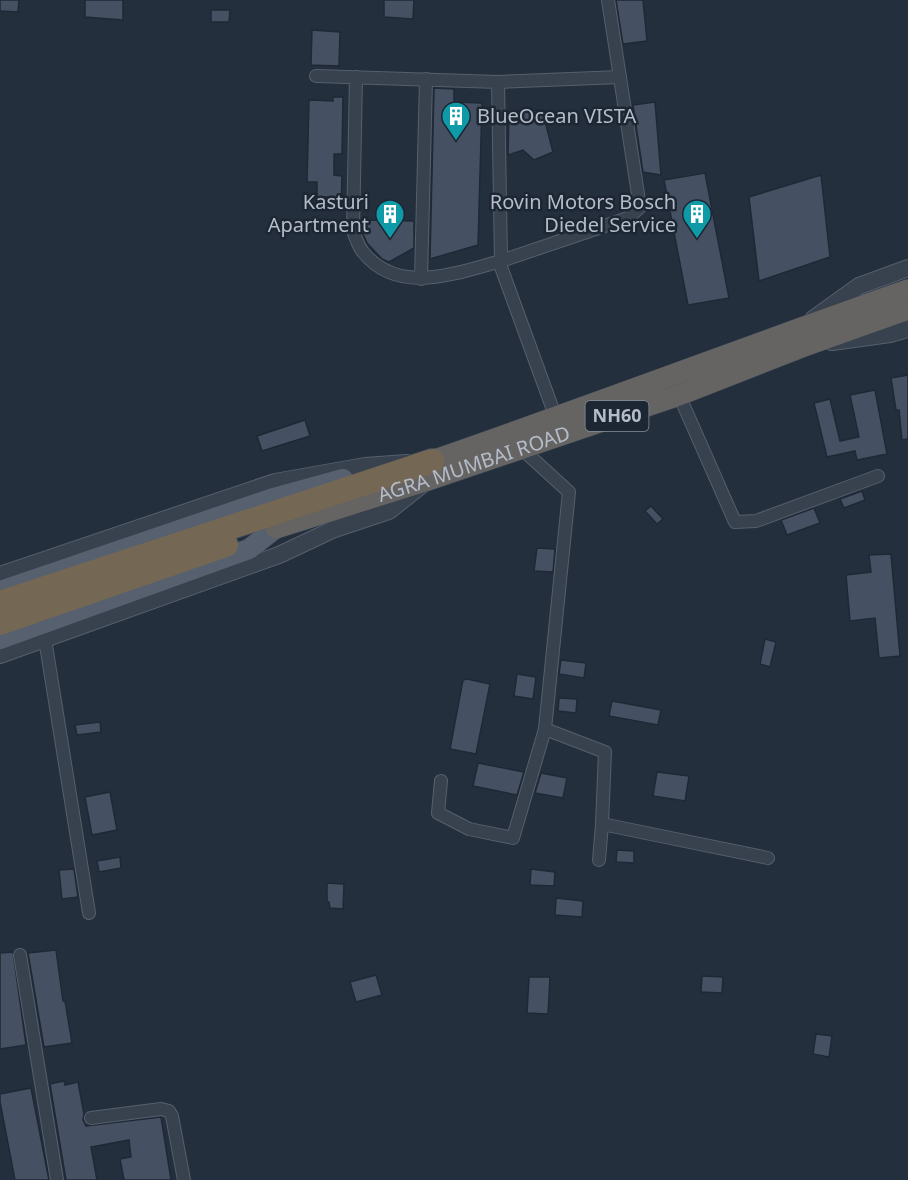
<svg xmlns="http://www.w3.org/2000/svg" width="908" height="1180" viewBox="0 0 908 1180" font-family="'Noto Sans',sans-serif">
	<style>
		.building { fill: #455162; stroke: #1f2835; stroke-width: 1.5 }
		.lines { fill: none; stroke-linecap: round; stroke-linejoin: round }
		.minor-casing { stroke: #565f6c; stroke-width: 14 }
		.tertiary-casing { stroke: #565f6c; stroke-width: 18 }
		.primary-casing { stroke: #414a57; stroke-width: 21 }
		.trunk-casing { stroke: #434c59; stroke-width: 22 }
		.motorway-casing { stroke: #434c59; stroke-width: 26 }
		.minor { stroke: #38414e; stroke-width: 12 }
		.tertiary { stroke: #38414e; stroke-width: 16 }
		.primary { stroke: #56606e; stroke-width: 20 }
		.trunk { stroke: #656462; stroke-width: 21 }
		.motorway { stroke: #746855; stroke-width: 24 }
		.labels { text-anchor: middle; stroke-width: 5; stroke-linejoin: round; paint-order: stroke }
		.shield { fill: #1d2633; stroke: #878f9c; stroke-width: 1.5 }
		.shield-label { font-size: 18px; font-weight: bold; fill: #b4bcc9 }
		.poi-label { font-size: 20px; fill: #b4bcc9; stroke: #1d2633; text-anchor: end }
		.street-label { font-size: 20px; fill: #b4bcc9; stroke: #1d2633 }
	</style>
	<rect width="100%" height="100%" fill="#242f3e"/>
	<g class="building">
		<polygon points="0,0 19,0 18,12 0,11"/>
		<polygon points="85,0 123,0 123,20 85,17"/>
		<polygon points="384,0 414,0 413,19 384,17"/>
		<polygon points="616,0 643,0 647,41 623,44"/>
		<polygon points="211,10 230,10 229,22 211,22"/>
		<polygon points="312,30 340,32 339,66 311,65"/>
		<polygon points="434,88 454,89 454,102 482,103 478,245 430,259"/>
		<polygon points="333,97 343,97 342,154 334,154 334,175 342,176 341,209 331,209 331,197 317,197 317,182 307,182 309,100 333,101"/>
		<polygon points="655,102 661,175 643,172 633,105"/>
		<polygon points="542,110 553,152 534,160 523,150 508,155 509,112"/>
		<polygon points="705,173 729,298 688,305 664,180"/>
		<polygon points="821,175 830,257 759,281 749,197"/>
		<polygon points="361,220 414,221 414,248 389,262 382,259 367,243 361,229"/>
		<polygon points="908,375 908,439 902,440 899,410 896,410 891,378"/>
		<polygon points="875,390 887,454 857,460 855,451 827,457 814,403 830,399 840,441 859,437 850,395"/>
		<polygon points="305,420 310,436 262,451 257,436"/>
		<polygon points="862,491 865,500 844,508 840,499"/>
		<polygon points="651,506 663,519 657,524 645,511"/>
		<polygon points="814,508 820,523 787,535 781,520"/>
		<polygon points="537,548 555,549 553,572 534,571"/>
		<polygon points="891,554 900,656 879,658 875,618 850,621 846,575 871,572 869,555"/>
		<polygon points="765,639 776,642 770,667 760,664"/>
		<polygon points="561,660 586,663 584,678 559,674"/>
		<polygon points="517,674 536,677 533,699 514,696"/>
		<polygon points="467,679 490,684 476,754 450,749 463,680"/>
		<polygon points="559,698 577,699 576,713 558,711"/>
		<polygon points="612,701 661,710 658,725 609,716"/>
		<polygon points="100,722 101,732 77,735 75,725"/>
		<polygon points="478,763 524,772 517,795 473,786"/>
		<polygon points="657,772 689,776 685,801 653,796"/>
		<polygon points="541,773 567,778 563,798 535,793"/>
		<polygon points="110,792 117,830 92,835 85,797"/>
		<polygon points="617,850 634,851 634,863 616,862"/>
		<polygon points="120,857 121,868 99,872 97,861"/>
		<polygon points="74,869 78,897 62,899 59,870"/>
		<polygon points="531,869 555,872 554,886 530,885"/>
		<polygon points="327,883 344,884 343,909 330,908 329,902 327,902"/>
		<polygon points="556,898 583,901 582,917 555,915"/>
		<polygon points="56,950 63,1001 65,1001 72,1043 44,1047 28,953"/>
		<polygon points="13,952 26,1045 0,1049 0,953"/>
		<polygon points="376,975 382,995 356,1002 350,982"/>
		<polygon points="702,976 723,977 722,993 701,992"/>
		<polygon points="529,977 550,977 548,1014 527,1013"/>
		<polygon points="816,1034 832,1036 829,1057 813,1054"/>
		<polygon points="64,1081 65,1085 78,1082 84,1114 83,1120 86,1126 161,1117 171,1180 124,1180 120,1159 131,1157 129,1140 91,1147 97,1180 66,1180 50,1084"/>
		<polygon points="31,1088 47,1170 49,1180 15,1180 0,1102 0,1094"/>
	</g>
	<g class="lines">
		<g class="minor-casing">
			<g id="minor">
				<path d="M316 76 498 82 501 261C456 273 398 296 363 252 358 246 356 238 353 231L356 77"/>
				<polyline points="498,82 620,77"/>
				<polyline points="421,279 426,79"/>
				<polyline points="679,395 735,522 756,521 878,476"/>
				<polyline points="556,418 501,267 501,261 628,218 640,207 608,0"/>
				<polyline points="522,449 569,492 545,729 605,752 602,824 768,858"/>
				<polyline points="45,639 89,913"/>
				<polyline points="441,781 438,813 469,829 513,838 545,729"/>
				<polyline points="599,860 602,824"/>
				<polyline points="20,955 57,1180"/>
				<polyline points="91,1118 161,1109 169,1111 172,1116 184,1180"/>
			</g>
		</g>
		<g class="tertiary-casing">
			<g id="tertiary">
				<polyline points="813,319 859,286 908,268"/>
				<polyline points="832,342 890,334 908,329"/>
				<polyline points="0,575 275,482 365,466 407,463"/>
				<polyline points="0,655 279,555 332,530 389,511 423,484"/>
			</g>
		</g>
		<g class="primary-casing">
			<g id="primary">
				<polyline points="0,591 270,499 343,479"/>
				<polyline points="0,639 249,549 276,528"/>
			</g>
		</g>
		<g class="trunk-casing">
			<g id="trunk">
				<path d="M432 461C591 406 749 346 908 290"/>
				<path id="s1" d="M276 528 428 480 679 395 804 346 908 309"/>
			</g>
		</g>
		<g class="motorway-casing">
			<g id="motorway">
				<polyline points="0,603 432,461"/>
				<polyline points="0,623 226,545"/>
			</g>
		</g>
		<use href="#minor" class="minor"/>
		<use href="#tertiary" class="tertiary"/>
		<use href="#primary" class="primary"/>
		<use href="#trunk" class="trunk"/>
		<use href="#motorway" class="motorway"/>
	</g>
	<defs>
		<g id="building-pin" transform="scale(1.5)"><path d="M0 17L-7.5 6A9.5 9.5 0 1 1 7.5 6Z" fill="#0f9aa8" stroke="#1d2633"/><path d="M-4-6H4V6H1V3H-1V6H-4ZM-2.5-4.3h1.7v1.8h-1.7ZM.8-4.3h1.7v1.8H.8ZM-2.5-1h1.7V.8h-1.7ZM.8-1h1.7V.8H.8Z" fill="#fff"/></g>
	</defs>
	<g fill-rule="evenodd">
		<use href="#building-pin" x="456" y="116"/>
		<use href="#building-pin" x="390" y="214"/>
		<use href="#building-pin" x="697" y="214"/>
	</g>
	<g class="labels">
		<rect class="shield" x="585.5" y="401" width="63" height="30" rx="4.5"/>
		<g class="shield-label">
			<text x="617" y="422">NH60</text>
		</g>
		<g class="poi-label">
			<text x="477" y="123" text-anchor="start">BlueOcean VISTA</text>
			<text x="369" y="209">Kasturi<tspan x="369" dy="23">Apartment</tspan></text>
			<text x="676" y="209">Rovin Motors Bosch<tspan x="676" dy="23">Diedel Service</tspan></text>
		</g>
		<g class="street-label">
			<text dy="7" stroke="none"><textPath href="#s1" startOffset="208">AGRA MUMBAI ROAD</textPath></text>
		</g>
	</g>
</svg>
